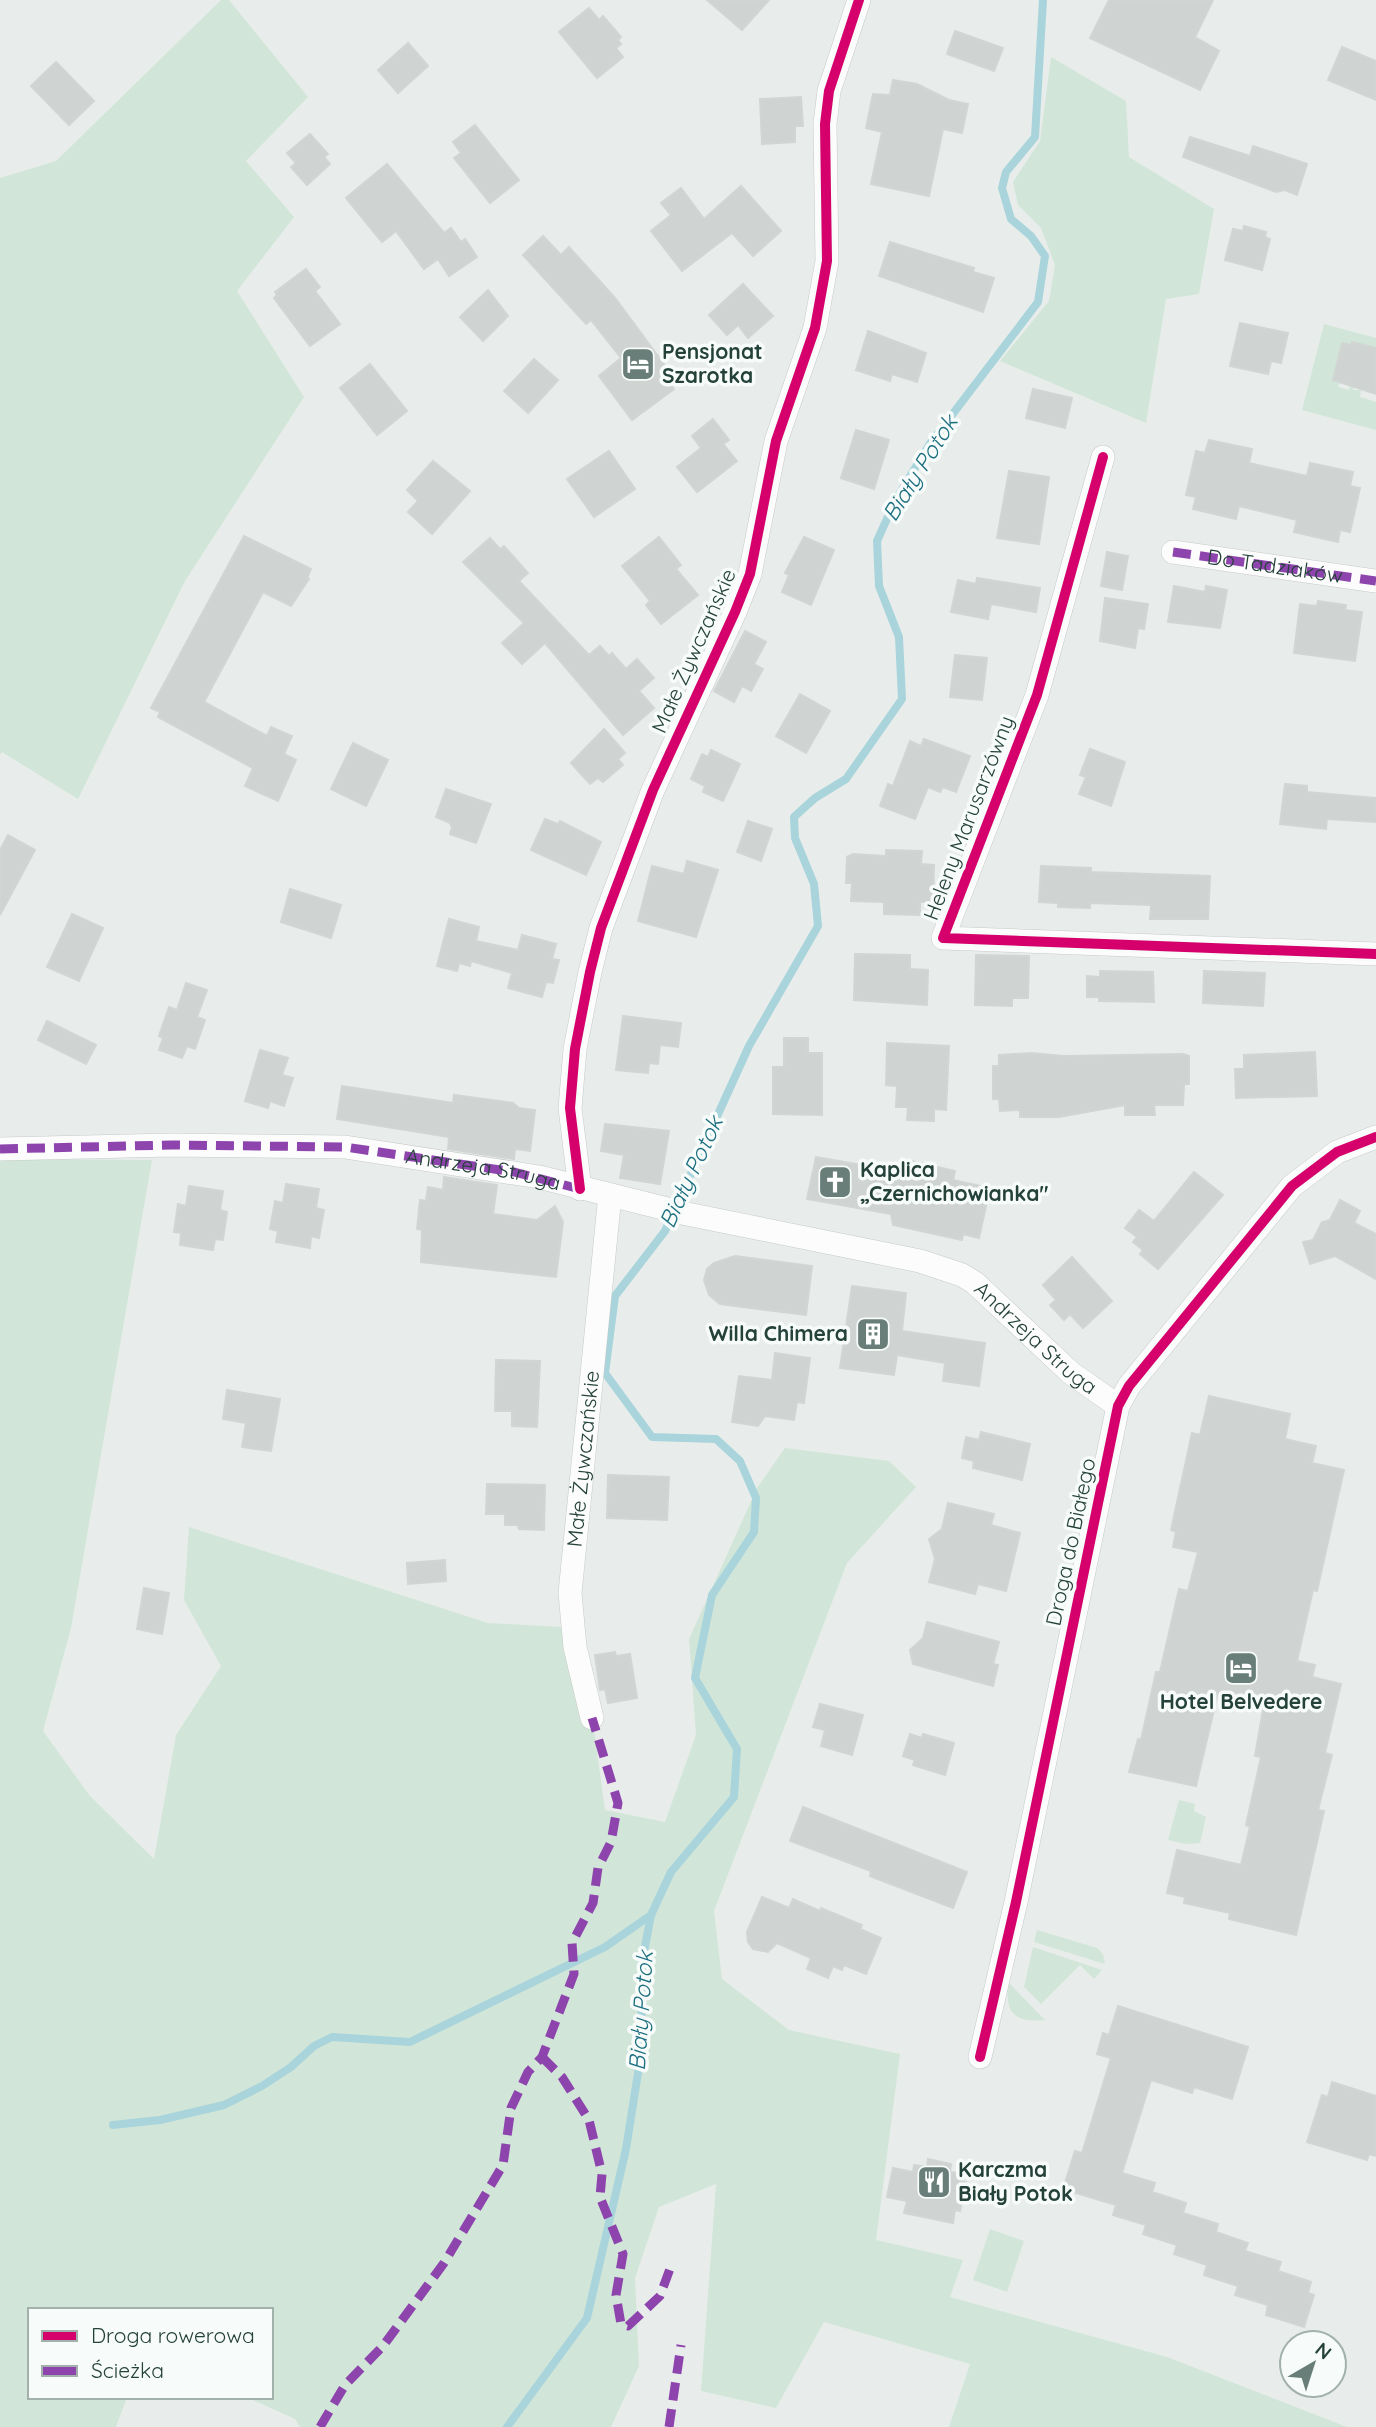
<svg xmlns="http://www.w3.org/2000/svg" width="1376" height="2427" viewBox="0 0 1376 2427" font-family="Quicksand,sans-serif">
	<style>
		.green { fill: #d1e6d8 }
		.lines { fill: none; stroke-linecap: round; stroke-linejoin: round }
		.stream { stroke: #a9d4db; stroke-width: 8 }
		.building { fill: #cfd4d2; stroke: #d1d6d4; stroke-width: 2 }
		.minor-casing { stroke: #c5cac8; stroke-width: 24 }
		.minor { stroke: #fcfcfc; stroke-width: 23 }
		.quiet { stroke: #8e44ad; stroke-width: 9; stroke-dasharray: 18 9; stroke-linecap: butt }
		.cycleway-casing { stroke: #f7fbf9; stroke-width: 15 }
		.cycleway { stroke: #d6006c; stroke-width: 10 }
		.labels { text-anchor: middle; stroke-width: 7; stroke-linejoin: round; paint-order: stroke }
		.poi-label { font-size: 21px; font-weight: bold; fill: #24423a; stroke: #f7fbf9; text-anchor: start }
		.street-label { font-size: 21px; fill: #24423a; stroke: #f7fbf9 }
		.water-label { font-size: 23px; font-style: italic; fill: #1c6f80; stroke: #f7fbf9 }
	</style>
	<rect width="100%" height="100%" fill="#e8edeb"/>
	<g class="green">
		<polygon points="221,0 229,0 308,97 246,161 294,217 237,291 304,397 185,581 78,799 2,752 0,755 0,178 56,161"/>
		<polygon points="1051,57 1126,101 1129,157 1214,209 1199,294 1166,299 1146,423 1000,361 1049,301 1055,265 1041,228 1018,205 1013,182 1040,141"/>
		<polygon points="1324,324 1376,338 1376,348 1352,341 1354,346 1342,343 1333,380 1340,380 1338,387 1349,390 1351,383 1354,385 1353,390 1361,390 1360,397 1376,402 1376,430 1302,410"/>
		<polygon points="0,1159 152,1160 71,1628 43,1731 90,1796 154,1859 176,1735 221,1666 184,1600 189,1527 488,1623 580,1628 605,1810 665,1822 696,1735 689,1639 757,1488 785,1448 889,1461 916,1487 847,1563 714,1911 722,1979 789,2030 900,2054 876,2240 963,2260 950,2297 1167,2357 1347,2427 949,2427 970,2364 824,2322 776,2408 701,2391 716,2184 659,2207 635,2278 639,2366 611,2427 300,2427 295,2419 246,2397 271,2397 271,2310 30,2310 30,2397 127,2397 116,2427 0,2427"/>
		<polygon points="1179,1800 1195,1804 1194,1811 1206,1817 1200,1843 1186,1844 1168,1840"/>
		<polygon points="1037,1930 1097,1948 1103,1954 1105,1964 1034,1942"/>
		<polygon points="1033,1947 1102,1970 1094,1979 1080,1965 1041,2004 1024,1987"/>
		<path d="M1009 1983 1045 2020C1017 2023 1003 2014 1009 1983Z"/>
		<polygon points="990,2229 1024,2241 1007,2292 973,2280"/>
	</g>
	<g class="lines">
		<g class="stream">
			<polyline points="113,2125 160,2120 224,2105 262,2086 291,2067 314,2046 332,2037 410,2042 605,1947 651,1915"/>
			<polyline points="507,2427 587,2318 626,2149 641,2054 642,1962 651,1915 671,1872 734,1797 737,1749 695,1678 712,1595 754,1532 756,1498 740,1461 716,1439 652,1437 605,1373 615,1296 665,1231 749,1046 818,926 814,884 795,838 794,817 815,798 846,779 902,699 899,637 879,586 877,541 895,501 929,445 1038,302 1045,256 1031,236 1011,219 1002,188 1006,172 1035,137 1043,0"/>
		</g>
	</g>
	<g class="building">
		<polygon points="707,0 769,0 742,30"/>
		<polygon points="1109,0 1213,0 1195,37 1219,51 1200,90 1090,38"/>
		<polygon points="589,8 599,20 603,16 621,37 618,40 621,44 616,48 623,57 597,78 559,32"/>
		<polygon points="955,31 1003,48 994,71 947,54"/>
		<polygon points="408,43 428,66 398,93 378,70"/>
		<polygon points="1342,47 1376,61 1376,100 1328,80"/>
		<polygon points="56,62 94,101 69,125 31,86"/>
		<polygon points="893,80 917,84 949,100 968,104 962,133 943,129 929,196 871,184 882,132 866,128 873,94 890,95"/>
		<polygon points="801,97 803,126 795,126 795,142 762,144 760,99"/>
		<polygon points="475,125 519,180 490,203 454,158 461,153 453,142"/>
		<polygon points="310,134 328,154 324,157 330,164 307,185 291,167 296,163 287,153"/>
		<polygon points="1190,137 1250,156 1253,146 1307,164 1297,195 1285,190 1276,192 1183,157"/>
		<polygon points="387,164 444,233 451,228 461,242 465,239 477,257 449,276 438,259 424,269 396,231 382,242 346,198"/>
		<polygon points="741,186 781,231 753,256 732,233 682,271 651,231 671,215 661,203 681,188 704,219"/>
		<polygon points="1244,226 1266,232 1265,237 1270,239 1262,270 1225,260 1233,229 1243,231"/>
		<polygon points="543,236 561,255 569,247 615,298 669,371 663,375 674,389 632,420 599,376 621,358 591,320 586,324 523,255"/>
		<polygon points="890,242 974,268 973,272 994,278 983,312 879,276"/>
		<polygon points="306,269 320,287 315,291 340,324 310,346 274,298 277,295 275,292"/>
		<polygon points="743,284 773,316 748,338 738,325 727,335 709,315"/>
		<polygon points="488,290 508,316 483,341 460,317"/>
		<polygon points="1240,323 1288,333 1281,363 1271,361 1268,374 1230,366"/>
		<polygon points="868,331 926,353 917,382 892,374 890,381 856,370"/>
		<polygon points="1352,342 1376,348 1376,394 1333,380 1342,343 1351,345"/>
		<polygon points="534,359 558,380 528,413 504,391"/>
		<polygon points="370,364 407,411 377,435 340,388"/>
		<polygon points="1033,389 1072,398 1065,428 1026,418"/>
		<polygon points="713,419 729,440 723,444 737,461 697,492 677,467 701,448 692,436"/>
		<polygon points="856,430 889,440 874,489 841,478"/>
		<polygon points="1209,440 1252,449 1249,463 1307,476 1310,463 1353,472 1350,486 1360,488 1350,532 1340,530 1338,542 1294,532 1297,520 1239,506 1236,519 1193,509 1196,497 1186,495 1196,451 1205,453"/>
		<polygon points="609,451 635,489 594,517 567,479"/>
		<polygon points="433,461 470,491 432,534 408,512 418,501 407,490"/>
		<polygon points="1009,471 1049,477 1039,544 997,538"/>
		<polygon points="244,536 311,569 307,578 309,579 291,606 263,592 204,702 267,736 271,727 292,736 284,754 296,760 278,801 245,786 253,768 158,717 160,712 151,708"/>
		<polygon points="659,537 681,565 676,569 698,595 661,624 646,605 650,601 622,566"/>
		<polygon points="804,537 834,550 811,605 782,592 789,575 785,573"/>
		<polygon points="490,538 500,549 504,546 528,573 519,581 589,655 600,646 609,656 612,653 626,669 637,659 654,678 639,691 654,708 623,735 545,643 522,664 502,643 524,623 463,562"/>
		<polygon points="1107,552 1128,556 1122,590 1101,586"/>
		<polygon points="977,578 1040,588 1036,612 991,604 988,619 951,612 958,580 976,584"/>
		<polygon points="1174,586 1205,592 1206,586 1227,590 1220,628 1168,622"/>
		<polygon points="1105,598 1148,604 1144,629 1138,628 1135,648 1100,641"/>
		<polygon points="1318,601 1346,605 1345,610 1362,612 1355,661 1294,653 1300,604 1317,606"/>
		<polygon points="745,631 766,642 754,664 763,669 751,691 742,686 734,702 714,691"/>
		<polygon points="955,655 987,658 982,700 950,697"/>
		<polygon points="800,694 830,711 806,753 776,736"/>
		<polygon points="604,729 625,753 618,759 623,765 603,782 598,778 590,784 571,763"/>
		<polygon points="924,739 970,756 956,792 943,787 940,792 928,787 915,819 880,806 888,784 893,786 910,741 921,746"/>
		<polygon points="353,743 388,760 366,806 331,789"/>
		<polygon points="1090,749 1125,762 1111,806 1079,794 1086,777 1080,775"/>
		<polygon points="711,750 740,764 723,801 703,792 705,786 691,779 702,754 708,757"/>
		<polygon points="1285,784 1307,786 1307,792 1376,798 1376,822 1327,819 1326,829 1280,824"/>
		<polygon points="446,789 491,804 476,843 450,834 452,827 450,823 436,817"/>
		<polygon points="545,819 558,824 560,821 601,842 586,875 531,850"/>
		<polygon points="748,821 772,829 761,861 737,852"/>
		<polygon points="8,835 35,850 0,915 0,850"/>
		<polygon points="886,850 922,851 921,864 934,865 933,902 920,902 920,915 884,914 884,902 851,901 852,883 846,883 847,857 853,854 886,856"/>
		<polygon points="687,861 718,870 696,937 638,921 652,866 684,874"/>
		<polygon points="1041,866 1091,868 1091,872 1210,876 1208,919 1150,919 1151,905 1090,903 1090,908 1058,907 1058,903 1039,902"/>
		<polygon points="290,889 341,905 331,938 281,922"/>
		<polygon points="72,914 103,928 79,981 47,967"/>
		<polygon points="449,919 479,927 476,941 518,950 522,935 556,944 552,959 559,960 553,983 546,982 542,997 508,988 512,973 471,961 470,966 459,963 457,971 437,966"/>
		<polygon points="855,954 910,955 910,969 928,970 927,1005 854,1000"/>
		<polygon points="976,955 1029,956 1028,998 1012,998 1012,1006 975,1005"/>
		<polygon points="1100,971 1153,972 1154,1002 1099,1001 1099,997 1087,997 1087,976 1100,977"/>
		<polygon points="1204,971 1265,973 1263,1006 1203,1003"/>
		<polygon points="186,983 207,990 197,1017 205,1020 195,1049 187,1046 182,1058 159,1050 163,1038 159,1036 169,1007 177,1010"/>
		<polygon points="623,1016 681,1023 678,1047 660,1045 658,1064 649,1063 648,1073 616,1070"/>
		<polygon points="47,1021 96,1045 86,1064 38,1040"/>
		<polygon points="784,1038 808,1038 808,1053 822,1053 822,1115 773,1114 773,1067 784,1067"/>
		<polygon points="887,1043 949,1046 946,1110 934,1109 934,1121 907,1120 908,1107 896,1107 897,1086 886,1085"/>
		<polygon points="260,1050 288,1058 282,1075 293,1078 284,1106 270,1101 268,1108 245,1101"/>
		<polygon points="1315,1052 1317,1096 1236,1098 1235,1069 1244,1069 1244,1055"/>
		<polygon points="1031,1053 1064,1056 1183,1054 1189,1056 1189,1084 1184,1084 1183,1105 1154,1105 1155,1115 1125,1115 1125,1105 1059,1117 1020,1117 1020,1110 1000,1111 999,1099 993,1099 993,1066 999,1066 999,1055"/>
		<polygon points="342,1086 453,1103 454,1095 513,1103 519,1108 535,1110 530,1151 515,1149 514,1159 448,1149 449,1137 337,1119"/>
		<polygon points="605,1124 669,1131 660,1184 620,1178 624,1155 601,1151"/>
		<polygon points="816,1157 862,1165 859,1182 902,1169 903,1159 955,1171 953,1180 990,1188 979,1238 963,1234 962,1240 893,1225 891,1214 807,1199"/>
		<polygon points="1194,1172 1223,1195 1158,1269 1140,1254 1143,1250 1133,1242 1137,1237 1125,1228 1139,1210 1154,1221"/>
		<polygon points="444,1177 497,1185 493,1214 537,1220 555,1206 563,1222 556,1277 421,1262 422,1230 417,1229 420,1200 426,1201 428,1187 443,1190"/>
		<polygon points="286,1184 319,1189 316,1208 324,1210 319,1238 311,1236 310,1248 276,1242 278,1231 270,1229 275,1201 283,1203"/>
		<polygon points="189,1186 223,1191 220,1210 227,1212 223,1240 215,1239 213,1250 180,1245 181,1233 174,1232 178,1204 186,1206"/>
		<polygon points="1340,1200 1360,1211 1354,1223 1376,1234 1376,1279 1335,1256 1310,1264 1303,1242 1313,1240 1322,1222 1330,1220"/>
		<polygon points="735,1256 812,1266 806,1315 720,1304 709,1295 704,1280 707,1269 714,1263"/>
		<polygon points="1072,1257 1112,1301 1083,1328 1070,1314 1064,1320 1050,1305 1056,1300 1043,1285"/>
		<polygon points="852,1286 906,1293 902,1331 985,1343 979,1386 943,1381 945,1363 897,1355 894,1375 840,1368"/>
		<polygon points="775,1353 810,1358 804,1403 797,1402 794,1420 765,1416 758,1426 732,1422 739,1376 772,1380"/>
		<polygon points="496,1360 540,1361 537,1427 512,1426 512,1411 495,1411"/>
		<polygon points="227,1390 280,1399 271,1451 242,1447 246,1423 223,1419"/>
		<polygon points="1209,1396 1290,1414 1285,1439 1316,1446 1312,1463 1344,1470 1317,1591 1313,1590 1297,1661 1315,1665 1312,1677 1341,1684 1325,1753 1332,1755 1318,1810 1324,1811 1296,1935 1229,1919 1230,1913 1184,1903 1185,1897 1167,1893 1177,1850 1241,1865 1250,1827 1246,1825 1261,1757 1255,1756 1264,1704 1218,1693 1196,1786 1129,1772 1138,1739 1141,1740 1156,1672 1160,1672 1179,1589 1188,1591 1198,1552 1173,1547 1176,1532 1171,1530 1192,1433 1200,1435"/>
		<polygon points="981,1432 1030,1444 1022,1480 973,1468 974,1461 962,1458 966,1437 979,1440"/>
		<polygon points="608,1475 669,1477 667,1520 607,1518"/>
		<polygon points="487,1484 545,1485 544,1530 519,1529 518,1525 505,1525 505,1514 486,1514"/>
		<polygon points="948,1503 994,1514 991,1525 1020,1533 1006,1591 978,1584 975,1594 929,1582 935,1559 929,1539 942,1529"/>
		<polygon points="445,1560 446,1581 408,1584 407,1563"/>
		<polygon points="144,1588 169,1593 162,1634 137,1629"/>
		<polygon points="927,1622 999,1642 993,1664 998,1665 993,1686 913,1664 910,1650 923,1638"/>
		<polygon points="615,1652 616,1656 630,1654 637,1698 608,1703 605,1689 600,1690 595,1655"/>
		<polygon points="820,1704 863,1715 852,1755 821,1746 825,1730 813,1727"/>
		<polygon points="910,1734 922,1738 923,1734 954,1743 945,1775 913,1765 915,1760 903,1756"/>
		<polygon points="803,1807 967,1872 953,1908 870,1876 871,1871 790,1841"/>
		<polygon points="762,1897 789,1908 793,1899 820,1911 821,1908 862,1925 860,1929 881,1938 866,1974 844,1965 842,1970 833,1966 828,1978 807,1969 811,1958 777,1943 768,1952 753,1949 748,1942 747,1932"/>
		<polygon points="1118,2006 1248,2047 1232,2099 1194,2087 1192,2093 1151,2080 1122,2173 1155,2183 1152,2192 1186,2203 1183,2213 1218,2224 1216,2232 1248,2243 1245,2251 1281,2262 1278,2271 1311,2282 1308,2293 1314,2295 1304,2327 1266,2315 1268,2305 1235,2295 1238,2286 1204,2275 1207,2265 1174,2254 1177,2245 1143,2234 1146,2225 1113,2215 1116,2205 1063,2189 1075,2151 1082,2153 1111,2058 1097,2054 1103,2033 1109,2035"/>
		<polygon points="1332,2082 1376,2096 1376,2156 1369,2154 1367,2160 1307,2142 1322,2095 1328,2097"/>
		<polygon points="928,2159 951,2164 950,2172 963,2174 961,2181 966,2182 960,2211 955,2210 953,2223 904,2213 907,2201 887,2197 893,2168 913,2172 914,2165 927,2167"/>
	</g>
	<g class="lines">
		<g class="minor-casing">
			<g id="minor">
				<polyline points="1103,457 1037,695 943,938 1376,954"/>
				<path id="s1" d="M1173 552 1376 581"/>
				<path id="s2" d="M0 1149 171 1145 345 1147 539 1177 687 1214 920 1261 962 1275 975 1283 1071 1373 1118 1406"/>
				<polyline points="580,1189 570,1108 575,1049 590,972 601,928 653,790 735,612 750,574 776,441 815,328 827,261 825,124 829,91 859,0"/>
				<path id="s3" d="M592 1718 575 1647 570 1593 610 1195"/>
				<polyline points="980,2057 1016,1902 1118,1406 1129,1386 1292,1186 1337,1152 1376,1137"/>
			</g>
		</g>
		<use href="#minor" class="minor"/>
		<g class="quiet">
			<polyline points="1173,552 1376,581"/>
			<path id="s4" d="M0 1149 171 1145 345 1147 514 1172 580 1189 579 1184"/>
			<polyline points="542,2057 562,2077 589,2120 602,2174 600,2197 623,2254 616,2295 621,2324 628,2326 660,2296 671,2266"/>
			<polyline points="320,2427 345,2385 383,2346 444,2263 503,2165 511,2108 528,2072 542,2057 574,1974 572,1943 593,1903 598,1868 611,1842 618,1803 592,1718"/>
			<polyline points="669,2427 681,2345"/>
		</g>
		<g class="cycleway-casing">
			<g id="cycleway">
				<polyline points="1103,457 1037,695 943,938 1376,954"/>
				<polyline points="580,1189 570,1108 575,1049 590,972 601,928 653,790 735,612 750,574 776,441 815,328 827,261 825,124 829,91 859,0"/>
				<polyline points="980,2057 1016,1902 1118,1406 1129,1386 1292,1186 1337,1152 1376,1137"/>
			</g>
		</g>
		<use href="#cycleway" class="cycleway"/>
	</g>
	<defs>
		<g id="hotel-square" transform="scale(1.75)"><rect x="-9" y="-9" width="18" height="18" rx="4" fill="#697e78" stroke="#f7fbf9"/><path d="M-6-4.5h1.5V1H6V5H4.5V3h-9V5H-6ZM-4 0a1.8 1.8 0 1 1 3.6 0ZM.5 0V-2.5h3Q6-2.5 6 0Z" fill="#fff"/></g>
		<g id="church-square" transform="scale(1.75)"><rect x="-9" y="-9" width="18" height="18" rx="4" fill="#697e78" stroke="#f7fbf9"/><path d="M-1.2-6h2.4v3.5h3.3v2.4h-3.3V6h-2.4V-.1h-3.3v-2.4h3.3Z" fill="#fff"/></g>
		<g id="building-square" transform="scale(1.75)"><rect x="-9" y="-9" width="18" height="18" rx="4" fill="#697e78" stroke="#f7fbf9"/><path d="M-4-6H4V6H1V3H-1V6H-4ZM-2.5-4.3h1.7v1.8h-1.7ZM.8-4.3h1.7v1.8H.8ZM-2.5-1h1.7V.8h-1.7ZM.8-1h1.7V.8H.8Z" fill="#fff"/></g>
		<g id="restaurant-square" transform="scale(1.75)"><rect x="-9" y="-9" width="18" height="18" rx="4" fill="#697e78" stroke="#f7fbf9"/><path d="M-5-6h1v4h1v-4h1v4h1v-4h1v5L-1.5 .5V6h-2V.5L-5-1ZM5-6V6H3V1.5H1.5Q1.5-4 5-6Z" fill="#fff"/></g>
	</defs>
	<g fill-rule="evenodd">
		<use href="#hotel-square" x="638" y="364"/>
		<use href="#church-square" x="835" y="1182"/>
		<use href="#building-square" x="873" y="1334"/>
		<use href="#hotel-square" x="1241" y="1668"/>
		<use href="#restaurant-square" x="934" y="2182"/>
	</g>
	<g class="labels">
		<g class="poi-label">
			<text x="662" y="359">Pensjonat<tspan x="662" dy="24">Szarotka</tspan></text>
			<text x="860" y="1177">Kaplica<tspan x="860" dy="24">„Czernichowianka"</tspan></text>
			<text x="848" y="1341" text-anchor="end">Willa Chimera</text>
			<text x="1241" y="1709" text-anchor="middle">Hotel Belvedere</text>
			<text x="958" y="2177">Karczma<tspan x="958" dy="24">Biały Potok</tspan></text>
		</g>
		<g class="street-label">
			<text dy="7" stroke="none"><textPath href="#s1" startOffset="103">Do Tadziaków</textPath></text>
			<text transform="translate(694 651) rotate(-66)" y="7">Małe Żywczańskie</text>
			<text transform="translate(969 818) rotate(-69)" y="7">Heleny Marusarzówny</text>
			<text dy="7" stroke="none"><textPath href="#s4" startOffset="485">Andrzeja Struga</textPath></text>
			<text dy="7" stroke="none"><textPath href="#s2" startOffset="1073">Andrzeja Struga</textPath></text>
			<text dy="7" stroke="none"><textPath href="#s3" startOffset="262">Małe Żywczańskie</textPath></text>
			<text transform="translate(1071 1542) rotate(-78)" y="7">Droga do Białego</text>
		</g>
		<g class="water-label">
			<text transform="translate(920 468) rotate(-58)" y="8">Biały Potok</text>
			<text transform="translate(691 1172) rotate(-65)" y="8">Biały Potok</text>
			<text transform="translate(641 2011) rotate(-86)" y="8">Biały Potok</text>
		</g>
	</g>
	<rect x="28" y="2308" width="245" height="91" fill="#f7fbf9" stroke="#a3b1ad" stroke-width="2"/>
	<rect x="42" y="2331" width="35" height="10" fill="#d6006c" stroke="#a3b1ad" stroke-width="2"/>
	<text x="91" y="2343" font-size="21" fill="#24423a">Droga rowerowa</text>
	<rect x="42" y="2366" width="35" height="10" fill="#8e44ad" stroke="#a3b1ad" stroke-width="2"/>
	<text x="91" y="2378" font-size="21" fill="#24423a">Ścieżka</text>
	<g transform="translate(1313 2364) rotate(39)"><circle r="33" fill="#f7fbf9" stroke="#a3b1ad" stroke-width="2"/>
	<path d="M0-5L12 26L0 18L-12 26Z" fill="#697e78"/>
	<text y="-10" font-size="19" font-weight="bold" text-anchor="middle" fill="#24423a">N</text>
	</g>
</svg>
